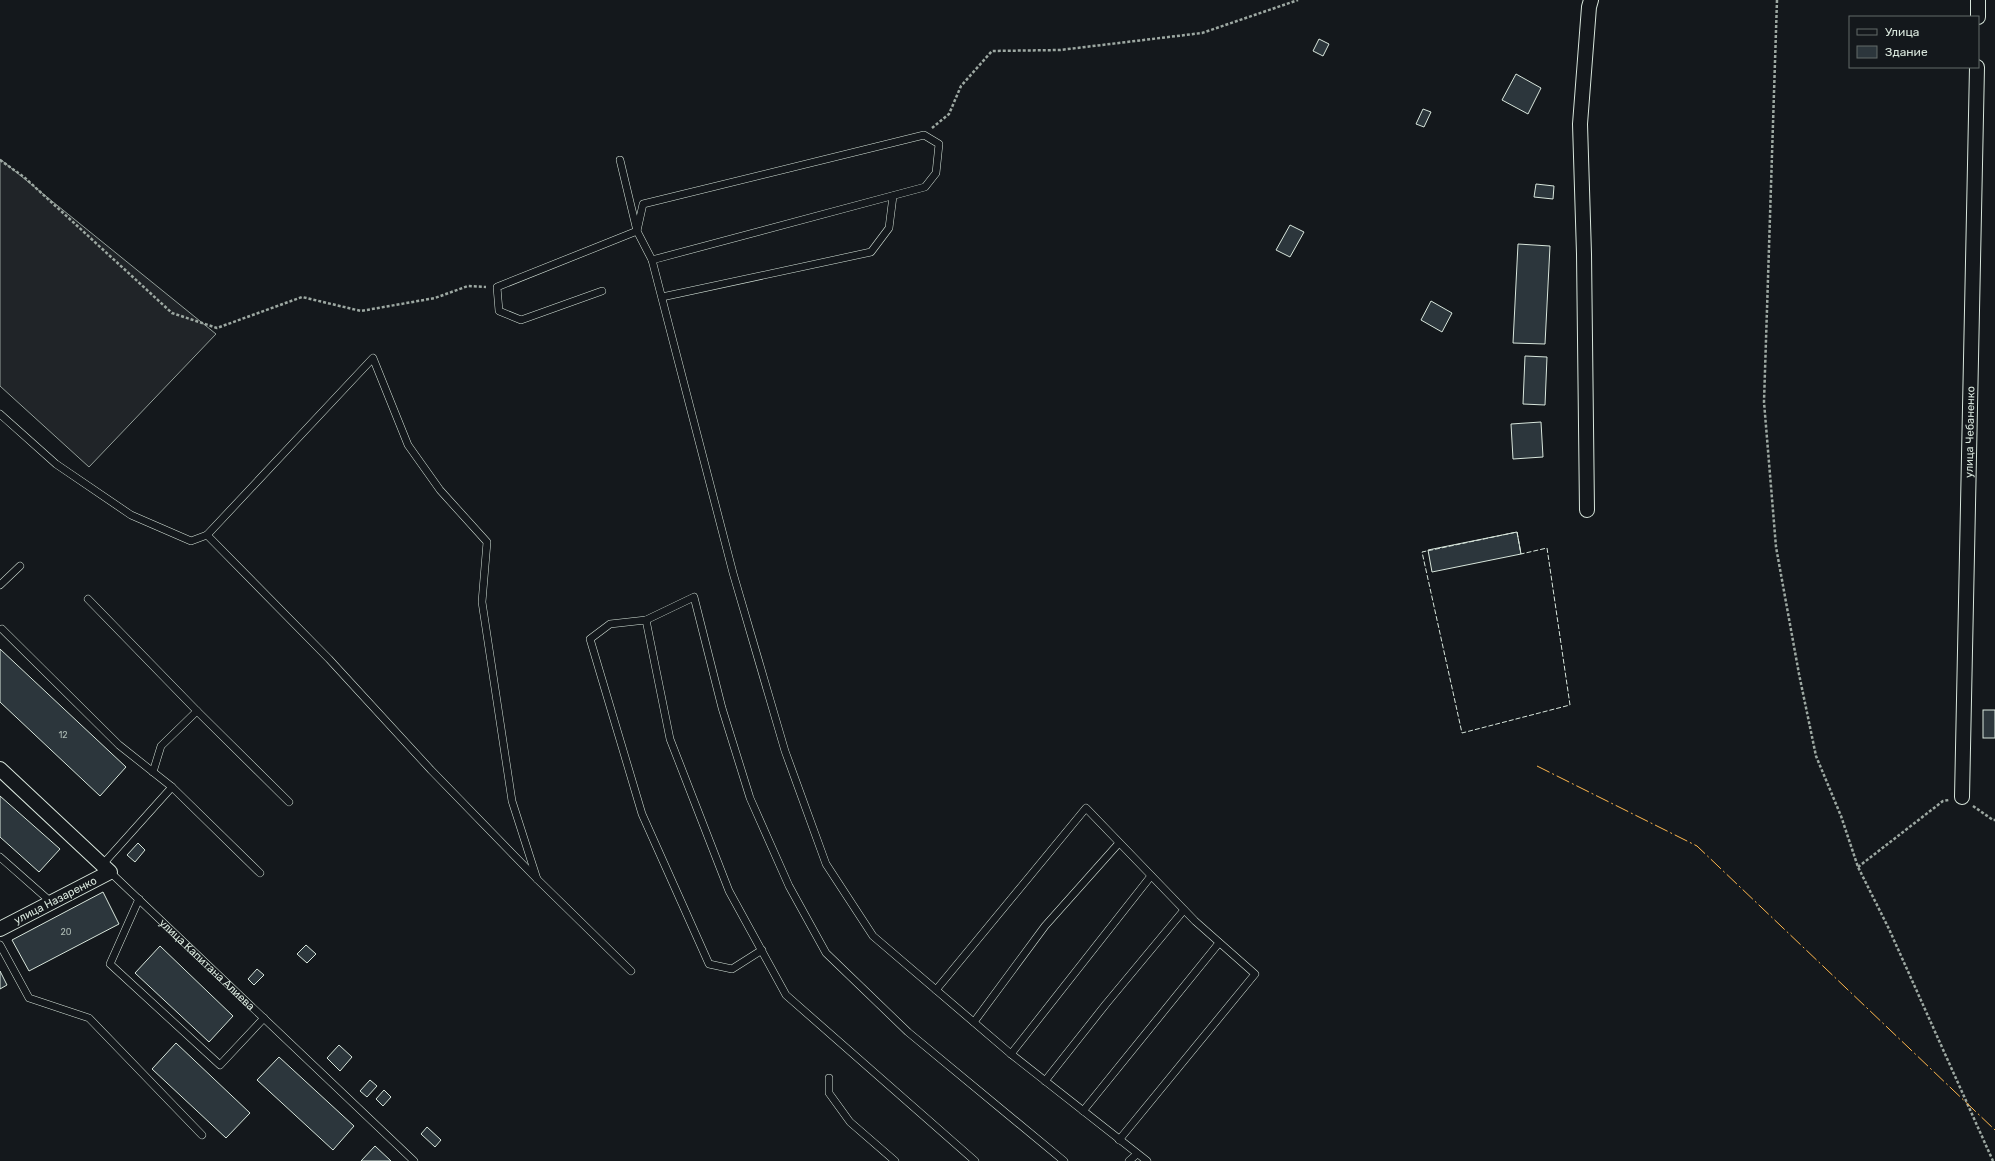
<svg xmlns="http://www.w3.org/2000/svg" width="1995" height="1161" viewBox="0 0 1995 1161" font-family="Rubik,sans-serif">
	<style>
		.grass { fill: #202428; stroke: #939e99 }
		.building { fill: #2c363c; stroke: #d8e6dc }
		.lines { fill: none; stroke-linecap: round; stroke-linejoin: round }
		.service-casing { stroke: #d8e6dc; stroke-width: 8 }
		.minor-casing { stroke: #d8e6dc; stroke-width: 16 }
		.path { stroke: #9da8a2; stroke-width: 2.5; stroke-dasharray: 3 2; stroke-linecap: butt }
		.service { stroke: #14181c; stroke-width: 7 }
		.minor { stroke: #14181c; stroke-width: 14 }
		.fence { stroke: #d8e6dc; stroke-width: 1; stroke-dasharray: 5 2; stroke-linecap: butt }
		.power { stroke: #ffb74d; stroke-width: 1; stroke-dasharray: 14 3 2 3; stroke-linecap: butt }
		.labels { text-anchor: middle; stroke-width: 3; stroke-linejoin: round; paint-order: stroke }
		.number-label { font-size: 9px; fill: #adbab4 }
		.street-label { font-size: 11px; fill: #d8e6dc; stroke: #14181c }
	</style>
	<rect width="100%" height="100%" fill="#14181c"/>
	<polygon class="grass" points="0,159 216,334 89,467 0,386"/>
	<g class="building">
		<polygon points="1319,39 1329,44 1323,56 1313,51"/>
		<polygon points="1516,74 1541,88 1528,114 1502,100"/>
		<polygon points="1423,109 1431,112 1424,127 1416,124"/>
		<polygon points="1536,184 1554,186 1553,199 1534,197"/>
		<polygon points="1290,225 1304,232 1290,257 1276,250"/>
		<polygon points="1518,244 1550,246 1545,344 1513,343"/>
		<polygon points="1431,301 1452,313 1442,332 1421,320"/>
		<polygon points="1525,356 1547,357 1545,405 1523,404"/>
		<polygon points="1541,422 1543,457 1513,459 1511,424"/>
		<polygon points="1517,532 1521,554 1432,572 1428,550"/>
		<polygon points="0,649 126,767 100,796 0,702"/>
		<rect x="1983" y="710" width="12" height="28"/>
		<polygon points="0,796 60,849 39,872 0,837"/>
		<polygon points="138,843 145,850 135,862 127,855"/>
		<polygon points="103,892 119,924 29,971 12,940"/>
		<polygon points="306,945 316,954 307,963 297,954"/>
		<polygon points="160,946 233,1016 209,1042 135,973"/>
		<polygon points="257,969 264,975 254,985 248,979"/>
		<polygon points="0,971 7,985 0,989"/>
		<polygon points="176,1043 250,1113 226,1138 152,1069"/>
		<polygon points="339,1045 352,1057 340,1071 327,1058"/>
		<polygon points="279,1057 354,1126 333,1150 257,1080"/>
		<polygon points="370,1080 377,1086 367,1097 360,1091"/>
		<polygon points="384,1090 391,1097 383,1106 376,1099"/>
		<polygon points="427,1127 441,1140 435,1147 421,1134"/>
		<polygon points="375,1146 391,1161 361,1161"/>
	</g>
	<g class="lines">
		<g class="service-casing">
			<g id="service">
				<polyline points="620,160 637,231 652,260 733,573 785,751 826,864 873,936 1011,1054 1147,1161"/>
				<polyline points="602,291 521,320 499,311 497,287 637,231 643,204 924,135 939,144 936,173 925,187 652,260"/>
				<polyline points="662,297 871,252 889,228 893,196"/>
				<polyline points="0,414 56,464 131,515 191,541 207,535 329,659 431,770 538,880 631,971"/>
				<polyline points="207,535 373,358 408,445 440,490 487,542 482,602 512,801 537,879"/>
				<polyline points="0,585 20,566"/>
				<polyline points="88,599 197,711 289,802"/>
				<polyline points="646,620 694,597 722,708 750,798 789,886 826,953 908,1032 1064,1161"/>
				<polyline points="2,629 119,745 172,787 260,873"/>
				<polyline points="153,772 161,746 197,711"/>
				<polyline points="0,857 51,902"/>
				<polyline points="103,864 172,787"/>
				<path id="s1" d="M110 872 414 1161"/>
				<polyline points="139,899 110,964 220,1065 264,1018"/>
				<polyline points="0,945 29,998 89,1018 202,1135"/>
				<polyline points="762,950 732,969 709,964 642,814 590,639 610,624 646,620 670,739 729,891 786,995 975,1161"/>
				<polyline points="936,990 1086,808 1195,921 1255,974 1119,1140"/>
				<polyline points="974,1022 1045,926 1119,843"/>
				<polyline points="1011,1054 1151,876"/>
				<polyline points="829,1078 829,1093 850,1122 895,1161"/>
				<polyline points="1045,1081 1106,1004 1184,910"/>
				<polyline points="1083,1111 1219,943"/>
				<polyline points="1129,1161 1137,1154"/>
			</g>
		</g>
		<g class="minor-casing">
			<g id="minor">
				<polyline points="1978,17 1978,0"/>
				<polyline points="1587,510 1584,254 1580,124 1589,7 1591,0"/>
				<polyline points="0,769 110,872 0,929"/>
				<path id="s2" d="M1962 797 1977 67"/>
			</g>
		</g>
		<g class="path">
			<polyline points="1777,0 1764,402 1776,547 1799,674 1816,756 1841,816 1858,867 1889,929 1993,1161"/>
			<polyline points="932,128 949,114 961,86 992,51 1060,50 1202,33 1298,0"/>
			<polyline points="0,160 24,177 172,313 217,328 302,297 361,311 435,298 468,286 486,287"/>
			<polyline points="1973,806 1993,820 1995,820"/>
			<polyline points="1858,867 1943,801 1949,800"/>
		</g>
		<use href="#service" class="service"/>
		<use href="#minor" class="minor"/>
		<polygon class="fence" points="1517,532 1521,554 1547,548 1570,705 1462,733 1422,552"/>
		<polyline class="power" points="1537,766 1697,846 1995,1130"/>
	</g>
	<g class="labels">
		<g class="number-label">
			<text x="63" y="738">12</text>
			<text x="66" y="935">20</text>
		</g>
		<g class="street-label">
			<text dy="4" stroke="none"><textPath href="#s2" startOffset="365">улица Чебаненко</textPath></text>
			<text transform="translate(55 900) rotate(-27)" y="4">улица Назаренко</text>
			<text dy="4" stroke="none"><textPath href="#s1" startOffset="134">улица Капитана Алиева</textPath></text>
		</g>
	</g>
	<rect x="1849" y="16" width="130" height="52" fill="#14181c" stroke="#626a69"/>
	<rect x="1857" y="29" width="20" height="6" fill="#14181c" stroke="#626a69"/>
	<text x="1885" y="36" font-size="12" fill="#d8e6dc">Улица</text>
	<rect x="1857" y="46" width="20" height="12" fill="#2c363c" stroke="#626a69"/>
	<text x="1885" y="56" font-size="12" fill="#d8e6dc">Здание</text>
</svg>
